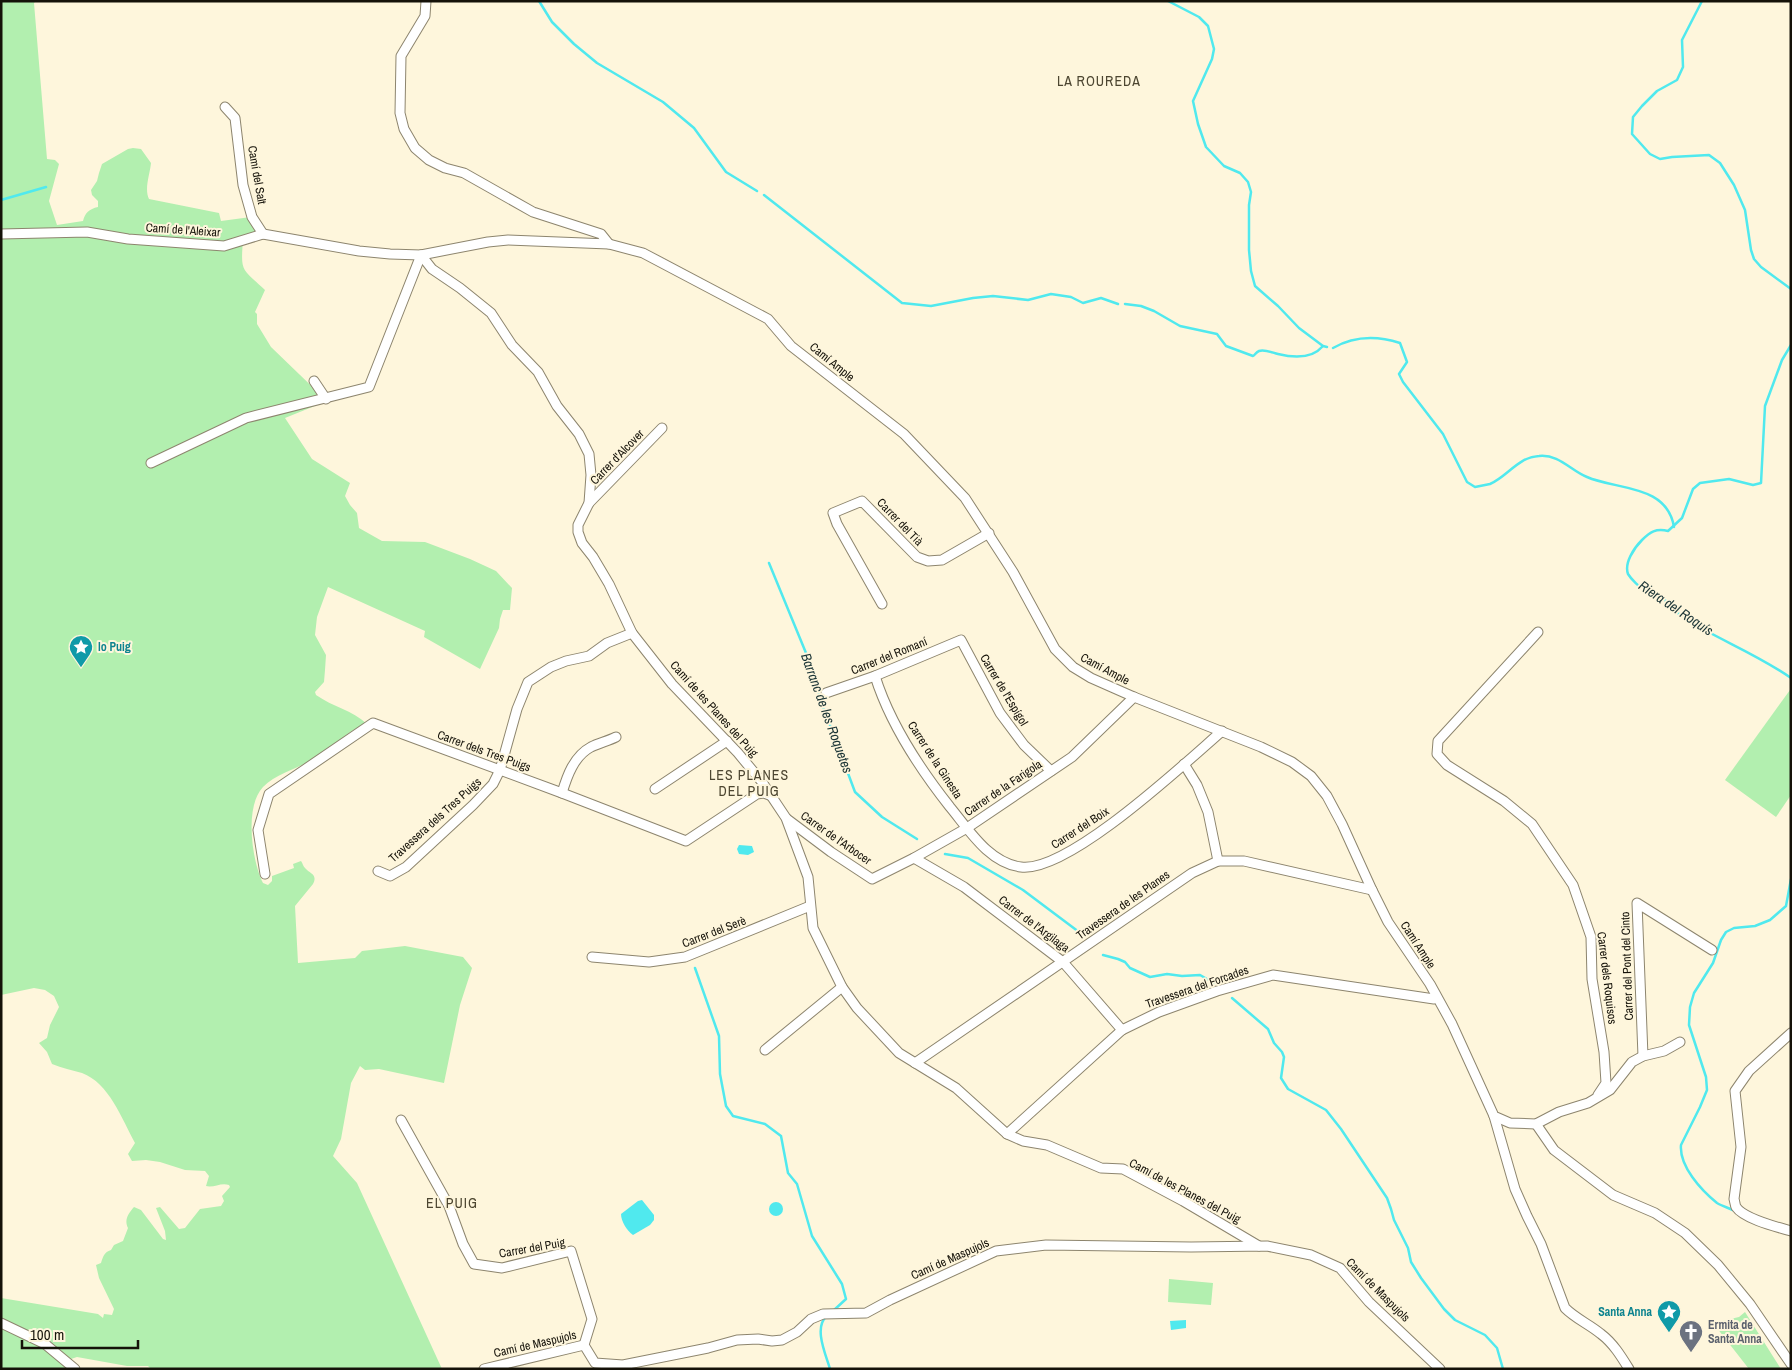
<svg xmlns="http://www.w3.org/2000/svg" width="1792" height="1370" viewBox="0 0 1792 1370" font-family="'Archivo Narrow',sans-serif">
	<style>
		.green { fill: #b2efaf }
		.water { fill: #50e9ee }
		.lines { fill: none; stroke-linecap: round; stroke-linejoin: round }
		.stream { stroke: #50e9ee; stroke-width: 2.5 }
		.minor-casing { stroke: #8d856e; stroke-width: 11 }
		.minor { stroke: #fff; stroke-width: 9 }
		.labels { text-anchor: middle; stroke-width: 4; stroke-linejoin: round; paint-order: stroke }
		.street-label { font-size: 12px; fill: #151209; stroke: #fef6dc }
		.culture-label { font-size: 12px; font-weight: bold; fill: #0d838f; stroke: #fef6dc; text-anchor: start }
		.worship-label { font-size: 12px; font-weight: bold; fill: #5b616d; stroke: #fef6dc; text-anchor: start }
		.neighbourhood-label { font-size: 14px; letter-spacing: 1px; fill: #4d4631; stroke: #fef6dc }
		.water-label { font-size: 14px; font-style: italic; fill: #1c3536; stroke: #fef6dc }
	</style>
	<rect width="100%" height="100%" fill="#fef6dc"/>
	<g class="green">
		<path d="M1 1H36L34 3 47 159 55 160 59 164 49 201 57 225 83 221C85 213 89 209 98 207V201L92 195 91 190 97 181 99 173 102 164 128 149 133 148 141 149 151 163C150 174 144 189 149 199L219 213 221 221 251 217 257 229 256 232 243 238C241 272 240 267 265 290L255 312 257 314V324L271 347 327 401 285 418 312 459 350 483 345 496 350 505 357 513 359 528 382 541 425 542 470 559 496 571 512 588 510 610H503L500 619 499 628 480 669 424 637 425 631 328 587 317 617 315 635 326 655 325 670 324 682 315 692 316 695C333 707 352 710 367 724 348 729 334 748 317 758 301 767 277 773 263 787 244 807 252 861 263 883L268 885 272 881V876L294 868 293 864 301 861C303 864 303 866 305 868 310 874 318 874 313 884L295 906 298 963 355 958 362 951 405 946 463 957 472 968 460 1005 444 1083 379 1069 365 1070 360 1066 351 1083 341 1139 333 1156 357 1183 442 1369H151L148 1366H127L77 1357 71 1359 51 1344 1 1321V1298L98 1314 103 1318 104 1314 112 1315 114 1309 99 1278 96 1265 101 1263C103 1257 104 1252 111 1250L114 1245 123 1241 128 1228C124 1220 128 1214 134 1207L141 1210 163 1239 166 1240 165 1231 156 1208 160 1207 179 1229 185 1228 200 1209 221 1206 224 1201 222 1196 230 1187 229 1185C221 1182 214 1188 206 1186L209 1176 205 1171 185 1170 160 1162 146 1160 132 1161 128 1154 135 1143C122 1119 109 1083 82 1073 72 1070 62 1068 52 1064L47 1052 39 1043 47 1038 50 1025 59 1007 54 996 45 990 34 988 1 995Z"/>
		<polygon points="1790,690 1791,795 1776,817 1725,780"/>
		<polygon points="1169,1279 1213,1283 1211,1305 1168,1302"/>
		<polygon points="1745,1312 1781,1369 1749,1369 1713,1323 1739,1317"/>
		<polygon points="1,1327 43,1347 69,1369 1,1369"/>
	</g>
	<g class="water">
		<polygon points="739,845 752,846 754,852 748,855 739,854 737,849"/>
		<path d="M642 1200 654 1215V1220L650 1225 633 1235C627 1231 621 1221 621 1214L638 1201Z"/>
		<circle cx="776" cy="1209" r="7"/>
		<polygon points="1186,1320 1186,1328 1171,1330 1170,1321"/>
	</g>
	<g class="lines">
		<g class="stream">
			<polyline points="539,1 552,22 574,44 597,63 663,102 694,128 726,172 757,191"/>
			<polyline points="1168,1 1199,17 1208,26 1214,49 1212,59 1193,101 1198,124 1206,147 1224,166 1240,173 1248,182 1251,192 1249,205 1249,250 1251,271 1255,286 1278,306 1299,328 1323,346 1327,347"/>
			<polyline points="1702,1 1682,40 1683,67 1677,80 1657,91 1642,106 1633,117 1632,134 1650,154 1660,159 1672,157 1709,155 1720,163 1734,185 1745,210 1751,250 1754,259 1761,267 1791,289"/>
			<polyline points="764,195 902,303 931,306 973,298 993,296 1028,300 1051,294 1071,297 1083,303 1101,298 1118,304"/>
			<polyline points="1,200 46,187"/>
			<path d="M1125 304 1141 306 1154 311 1180 326 1217 334 1226 346 1253 356C1255 355 1256 352 1259 351 1265 349 1273 353 1278 354 1294 358 1312 359 1323 346"/>
			<path d="M1791 345 1782 360 1765 406 1761 483 1753 485 1729 479 1700 483 1693 489 1682 518 1668 531C1656 528 1650 532 1642 540 1634 548 1624 563 1628 574 1631 579 1640 588 1645 590 1649 591 1653 590 1656 592 1665 599 1673 610 1684 618 1719 640 1757 654 1791 678"/>
			<path d="M1333 348C1354 336 1378 336 1400 343L1407 362 1399 374 1403 382 1443 434 1467 482 1475 487C1480 486 1485 485 1490 484 1508 476 1518 457 1539 456 1559 454 1570 470 1587 477 1616 490 1667 484 1674 527"/>
			<polyline points="769,563 806,653 821,701 855,792 882,817 917,839"/>
			<polyline points="945,854 968,858 1023,890 1079,932"/>
			<polyline points="1103,955 1118,959 1125,962 1130,968 1150,977 1167,974 1182,976 1200,975 1214,983"/>
			<polyline points="695,968 719,1036 720,1074 726,1106 733,1116 765,1124 781,1136 788,1173 797,1184 812,1236 842,1284 846,1299 833,1311"/>
			<polyline points="1232,998 1268,1029 1274,1043 1282,1052 1284,1057 1281,1078 1288,1089 1326,1110 1341,1129 1387,1198 1391,1209 1394,1220 1408,1248 1411,1262 1421,1278 1444,1309 1455,1320 1485,1335 1497,1348 1503,1369"/>
			<path d="M1735 1211C1729 1208 1722 1206 1717 1203 1701 1190 1679 1166 1681 1145L1700 1107 1707 1090 1706 1077 1689 1025 1690 1007 1694 993 1713 963 1721 940 1726 932 1734 928 1755 926 1770 920 1786 906 1791 879"/>
			<path d="M827 1316C813 1327 826 1355 830 1369"/>
		</g>
		<g class="minor-casing">
			<g id="minor">
				<polyline points="426,1 425,16 401,56 400,113 404,129 415,148 429,160 445,168 464,173 533,212 601,234 609,244"/>
				<polyline points="225,107 235,118 243,185 252,217 263,234"/>
				<polyline points="1,234 87,232 128,239 224,246 263,234 359,251 390,254 421,255 488,242 508,240 609,244 643,253 768,319 791,346 904,434 965,498 1013,572 1055,649 1073,667 1091,678 1134,697 1261,747 1292,762 1311,776 1327,796 1342,824 1372,890 1388,922 1430,984 1452,1024 1494,1116 1510,1123 1536,1124 1559,1112 1588,1103 1610,1090 1632,1062 1643,1056 1664,1051 1680,1042"/>
				<polyline points="421,255 432,269 460,288 491,313 512,345 538,372 557,406 579,434 589,454 591,475 589,503 578,525 578,532 582,543 593,557 609,584 632,633 672,684 738,753 762,782 786,818 808,877 813,928 842,987 857,1008 899,1053 956,1088 1007,1134 1023,1141 1047,1145 1101,1168 1123,1169 1183,1201 1259,1246"/>
				<polyline points="314,381 326,399"/>
				<polyline points="151,463 246,418 369,387 421,255"/>
				<polyline points="589,503 662,428"/>
				<polyline points="882,604 837,524 833,513 862,501 917,557 928,561 942,560 989,533"/>
				<polyline points="1538,632 1438,741 1437,754 1447,765 1504,801 1532,824 1573,885 1591,937 1592,979 1604,1052 1606,1083 1598,1095"/>
				<path d="M875 676C890 724 920 769 950 807 969 830 989 863 1021 867 1068 873 1184 764 1222 731"/>
				<polyline points="826,693 875,676 961,640 1000,713 1024,745 1051,771"/>
				<polyline points="1184,764 1197,785 1208,812 1218,861"/>
				<polyline points="655,789 727,741"/>
				<path d="M562 793C567 776 574 756 591 747 599 743 608 741 616 737"/>
				<polyline points="787,819 831,852 872,879 914,858 967,828 1072,757 1134,697"/>
				<polyline points="914,858 964,887 1063,962 1122,1030"/>
				<polyline points="378,871 390,876 406,867 473,805 493,784 500,770 517,709 528,682 551,667 566,661 589,656 607,643 632,633"/>
				<polyline points="265,874 258,830 269,794 373,723 562,793 686,841 757,794 764,793 772,796"/>
				<polyline points="592,957 649,962 685,957 810,906"/>
				<path d="M1791 1033 1749 1071 1735 1091 1741 1147 1734 1199C1735 1202 1735 1205 1736 1207 1744 1219 1777 1227 1791 1231"/>
				<polyline points="765,1050 842,987"/>
				<polyline points="1643,1056 1637,903 1712,950"/>
				<polyline points="915,1063 1192,873 1218,861 1244,861 1372,890"/>
				<path d="M1494 1116 1515 1189 1527 1216 1541 1244 1565 1308C1576 1319 1589 1324 1601 1334 1613 1343 1621 1356 1629 1369"/>
				<polyline points="401,1120 449,1206 463,1244 474,1264 502,1268 571,1251 592,1319 584,1345"/>
				<polyline points="1536,1124 1554,1150 1613,1195 1655,1213 1685,1233 1718,1265 1750,1304 1791,1364"/>
				<polyline points="1007,1134 1122,1030 1159,1012 1217,991 1273,975 1434,999"/>
				<polyline points="1,1323 45,1344 75,1369"/>
				<polyline points="484,1369 584,1345 595,1363 623,1365 708,1348 737,1340 758,1339 772,1341 782,1340 797,1332 811,1319 823,1314 866,1313 890,1300 996,1251 1046,1245 1191,1247 1267,1246 1311,1255 1340,1268 1369,1302 1440,1369"/>
			</g>
		</g>
		<use href="#minor" class="minor"/>
	</g>
	<defs>
		<g id="sight-pin" transform="scale(1.25)"><path d="M0 17L-7.5 6A9.5 9.5 0 1 1 7.5 6Z" fill="#0f9aa8" stroke="#fef6dc"/><path d="M0-6L1.8-2.2L6-1.7L2.9 1.2L3.7 5.4L0 3.3L-3.7 5.4L-2.9 1.2L-6-1.7L-1.8-2.2Z" fill="#fff"/></g>
		<g id="church-pin" transform="scale(1.25)"><path d="M0 17L-7.5 6A9.5 9.5 0 1 1 7.5 6Z" fill="#6b7280" stroke="#fef6dc"/><path d="M-1.2-6h2.4v3.5h3.3v2.4h-3.3V6h-2.4V-.1h-3.3v-2.4h3.3Z" fill="#fff"/></g>
	</defs>
	<g fill-rule="evenodd">
		<use href="#sight-pin" x="81" y="647"/>
		<use href="#sight-pin" x="1669" y="1312"/>
		<use href="#church-pin" x="1691" y="1332"/>
	</g>
	<g class="labels">
		<g class="street-label">
			<text transform="translate(257 175) rotate(80)" y="4">Camí del Salt</text>
			<text transform="translate(183 230) rotate(4)" y="4">Camí de l'Aleixar</text>
			<text transform="translate(832 362) rotate(39)" y="4">Camí Ample</text>
			<text transform="translate(617 457) rotate(-46)" y="4">Carrer d'Alcover</text>
			<text transform="translate(900 522) rotate(46)" y="4">Carrer del Tià</text>
			<text transform="translate(889 656) rotate(-22)" y="4">Carrer del Romaní</text>
			<text transform="translate(1105 669) rotate(28)" y="4">Camí Ample</text>
			<text transform="translate(1004 690) rotate(59)" y="4">Carrer de l'Espígol</text>
			<text transform="translate(714 709) rotate(48)" y="4">Camí de les Planes del Puig</text>
			<text transform="translate(484 751) rotate(20)" y="4">Carrer dels Tres Puigs</text>
			<text transform="translate(935 760) rotate(57)" y="4">Carrer de la Ginesta</text>
			<text transform="translate(1003 788) rotate(-34)" y="4">Carrer de la Farigola</text>
			<text transform="translate(435 820) rotate(-42)" y="4">Travessera dels Tres Puigs</text>
			<text transform="translate(1080 828) rotate(-33)" y="4">Carrer del Boix</text>
			<text transform="translate(836 838) rotate(35)" y="4">Carrer de l'Arbocer</text>
			<text transform="translate(1123 905) rotate(-35)" y="4">Travessera de les Planes</text>
			<text transform="translate(1034 924) rotate(37)" y="4">Carrer de l'Argilaga</text>
			<text transform="translate(714 932) rotate(-21)" y="4">Carrer del Serè</text>
			<text transform="translate(1418 945) rotate(57)" y="4">Camí Ample</text>
			<text transform="translate(1627 966) rotate(-92)" y="4">Carrer del Pont del Cinto</text>
			<text transform="translate(1607 978) rotate(83)" y="4">Carrer dels Roquisos</text>
			<text transform="translate(1197 987) rotate(-19)" y="4">Travessera del Forcades</text>
			<text transform="translate(1185 1191) rotate(28)" y="4">Camí de les Planes del Puig</text>
			<text transform="translate(532 1248) rotate(-10)" y="4">Carrer del Puig</text>
			<text transform="translate(950 1259) rotate(-24)" y="4">Camí de Maspujols</text>
			<text transform="translate(1378 1290) rotate(45)" y="4">Camí de Maspujols</text>
			<text transform="translate(535 1344) rotate(-13)" y="4">Camí de Maspujols</text>
		</g>
		<g class="culture-label">
			<text x="98" y="651">lo Puig</text>
			<text x="1652" y="1316" text-anchor="end">Santa Anna</text>
		</g>
		<g class="worship-label">
			<text x="1708" y="1329">Ermita de<tspan x="1708" dy="14">Santa Anna</tspan></text>
		</g>
		<g class="neighbourhood-label">
			<text x="1099" y="86">LA ROUREDA</text>
			<text x="749" y="780">LES PLANES<tspan x="749" dy="16">DEL PUIG</tspan></text>
			<text x="452" y="1208">EL PUIG</text>
		</g>
		<g class="water-label">
			<text transform="translate(1676 608) rotate(34)" y="5">Riera del Roquís</text>
			<text transform="translate(827 713) rotate(70)" y="5">Barranc de les Roquetes</text>
		</g>
	</g>
	<rect width="1792" height="1370" fill="none" stroke="#151209" stroke-width="5"/>
	<path d="M22 1340v8h116v-8" fill="none" stroke="#151209" stroke-width="2.5"/>
	<text x="30" y="1340" font-size="15" fill="#151209" stroke="#fef6dc" stroke-width="4" paint-order="stroke">100 m</text>
</svg>
